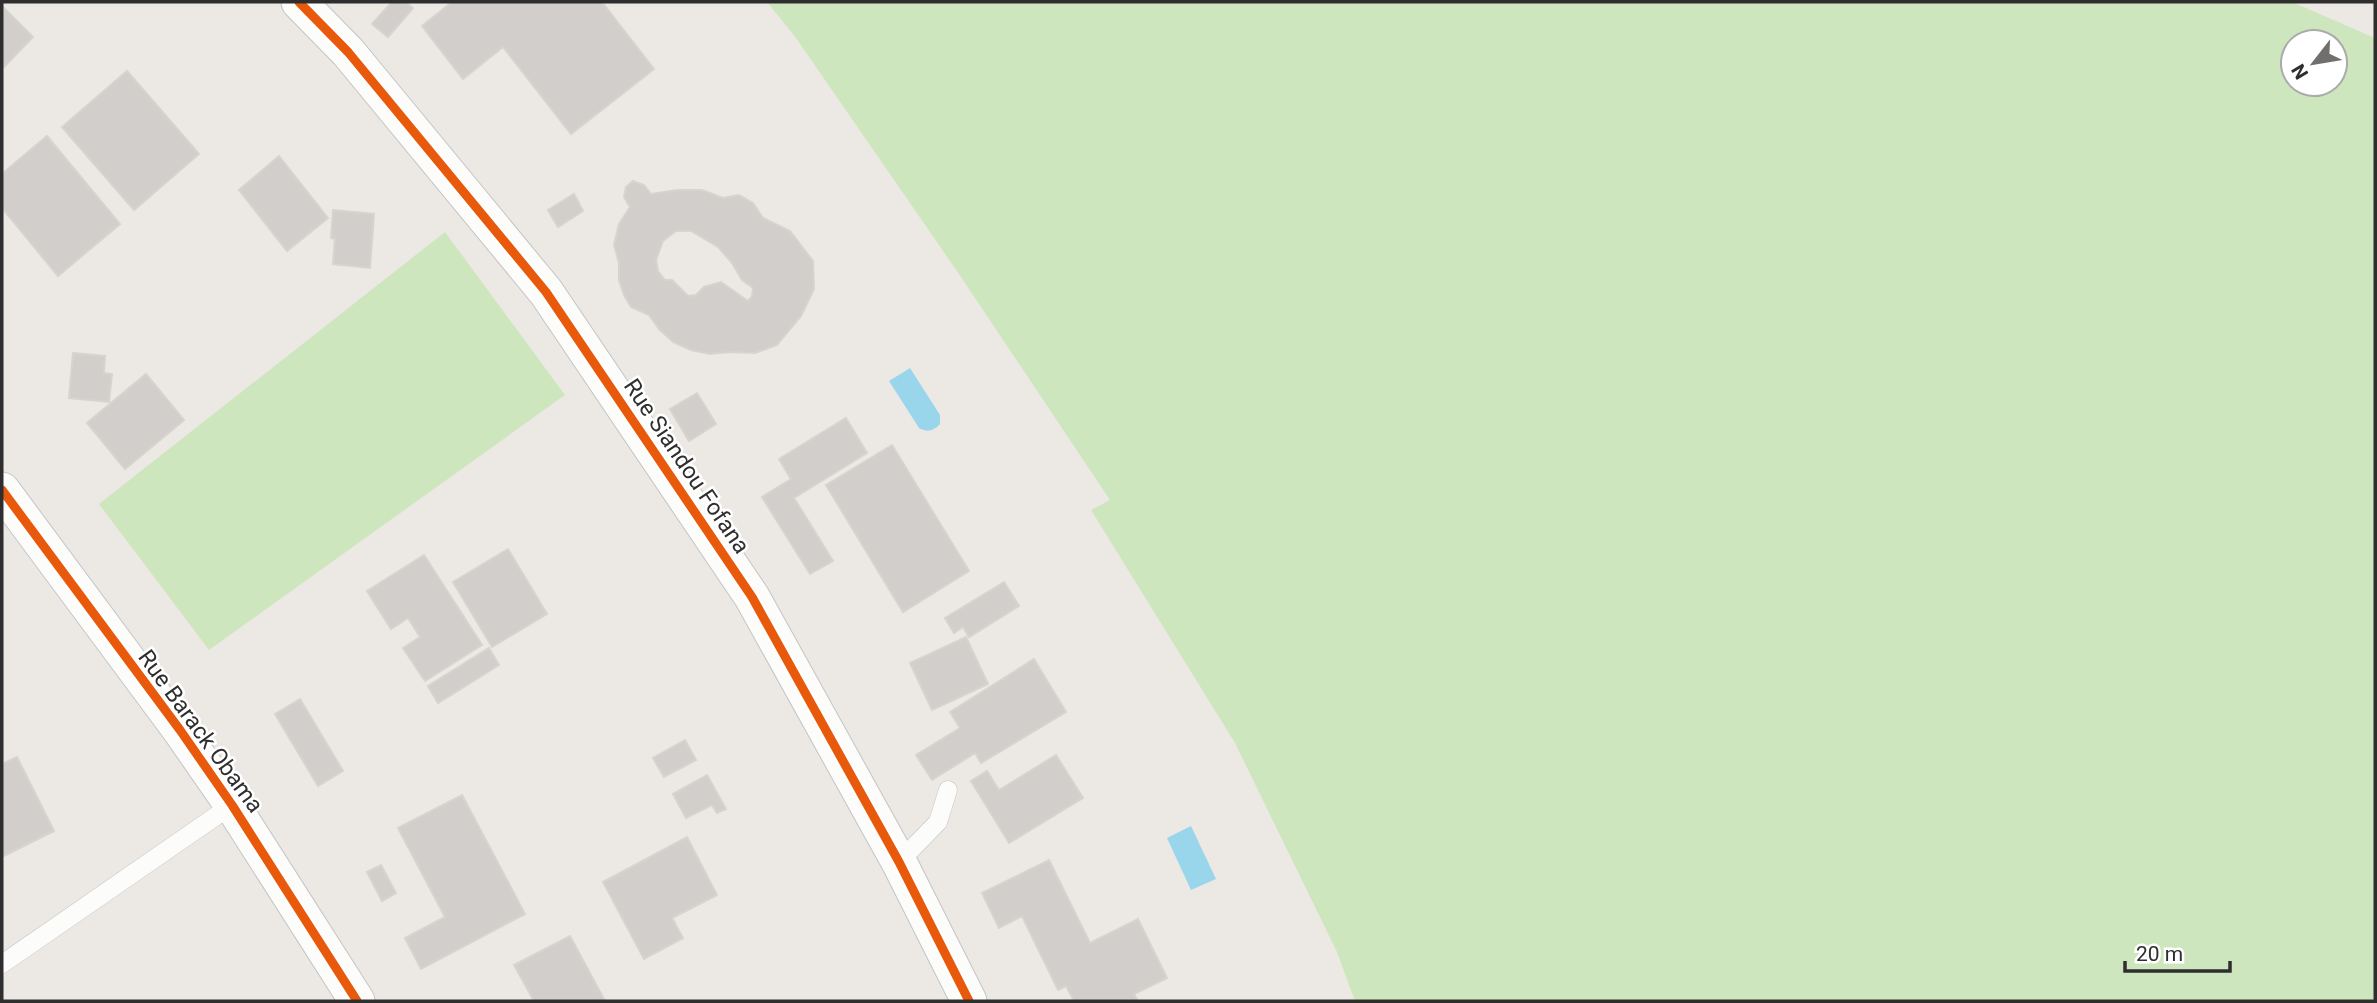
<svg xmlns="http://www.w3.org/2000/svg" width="2377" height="1003" viewBox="0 0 2377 1003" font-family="Roboto,sans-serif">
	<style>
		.green { fill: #cee6be; fill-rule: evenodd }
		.water { fill: #99d6ec }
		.building { fill: #d1cecb; stroke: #d7d4d0; stroke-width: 2; fill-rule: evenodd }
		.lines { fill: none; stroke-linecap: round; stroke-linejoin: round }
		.lane-casing { stroke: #c5c4c5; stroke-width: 19 }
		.street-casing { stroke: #c5c4c5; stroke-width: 37 }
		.lane { stroke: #fcfcfb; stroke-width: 18 }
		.street { stroke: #fcfcfb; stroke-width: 35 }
		.cycleway-casing { stroke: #fff; stroke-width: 13 }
		.cycleway { stroke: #e8590c; stroke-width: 9 }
		.labels { text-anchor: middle; stroke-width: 5; stroke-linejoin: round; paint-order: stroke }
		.street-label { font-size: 23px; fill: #2e2e2e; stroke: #fff }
	</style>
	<rect width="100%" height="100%" fill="#ece8e4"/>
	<g class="green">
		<path d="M767 2H2292L2375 38V1001H1355L1337 952 1235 743 1091 510 1110 500 961 277 796 38ZM2293 42H2335V84H2293Z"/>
		<polygon points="445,232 565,395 209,650 99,504"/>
	</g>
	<g class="water">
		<path d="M910 368 940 415V424C933 431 928 433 919 428L889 381Z"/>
		<polygon points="1191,826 1216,879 1191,890 1167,838"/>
	</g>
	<g class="building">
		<polygon points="392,2 406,2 413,8 388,37 372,24"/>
		<polygon points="452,2 602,2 654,69 571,134 503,47 463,79 422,26"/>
		<polygon points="2,6 33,37 2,69"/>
		<polygon points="127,71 199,154 134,210 62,127"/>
		<polygon points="47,136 120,224 58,276 2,208 2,174"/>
		<polygon points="279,156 328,218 287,251 239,190"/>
		<path d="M633 181 644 185 651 194 678 190H702L723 198 739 195 753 203 763 218 790 231 813 261 814 289 801 316 777 345 755 353 729 352 710 354 691 350 673 342 659 329 649 315 631 307 624 295 619 280V263L614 245 619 224 630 207 624 197 626 187ZM676 231H691L718 247 732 263 742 280 753 288 752 296 748 301 721 282 704 287 696 295 688 296 672 280H665L658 271 656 260 663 241Z"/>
		<polygon points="574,194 583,211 558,227 548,210"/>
		<polygon points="333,210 374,214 370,268 333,264 335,239 331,238"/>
		<polygon points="73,353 105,356 104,373 112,374 109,402 69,398"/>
		<polygon points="146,374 184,420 125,469 87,423"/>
		<polygon points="697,393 716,424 689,441 670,409"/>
		<polygon points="846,418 867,453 794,498 833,561 810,574 762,497 791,479 779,459"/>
		<polygon points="892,445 969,571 903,612 826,485"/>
		<polygon points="508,549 547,614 492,647 453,582"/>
		<polygon points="424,555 482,645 425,681 403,648 420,637 408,618 391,629 367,591"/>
		<polygon points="1004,582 1019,606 969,637 963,627 954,633 945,618"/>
		<polygon points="966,637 988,684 932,710 910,663"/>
		<polygon points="489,648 499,665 438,703 428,686"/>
		<polygon points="1034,659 1066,712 981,763 975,753 932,780 916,755 960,728 950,712"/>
		<polygon points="300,699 343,771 318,786 275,714"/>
		<polygon points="685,740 696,760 664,777 653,758"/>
		<polygon points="1056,755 1083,798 1009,843 971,781 987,771 999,790"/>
		<polygon points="17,757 54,831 2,857 2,764"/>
		<polygon points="707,775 726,809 717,813 712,805 686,818 673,794"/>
		<polygon points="462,795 525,914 421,969 405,938 445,917 398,828"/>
		<polygon points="687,837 717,895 672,918 683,938 644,959 603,882"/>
		<polygon points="1049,860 1090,943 1138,919 1167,978 1134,994 1138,1001 1074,1001 1066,986 1058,990 1022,916 999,928 982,893"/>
		<polygon points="381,865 396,893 382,901 367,872"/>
		<polygon points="570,936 605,1001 534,1001 514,965"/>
	</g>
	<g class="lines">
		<g class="lane-casing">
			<g id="lane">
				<polyline points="899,862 938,822 948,790"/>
				<polyline points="2,964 232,805"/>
			</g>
		</g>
		<g class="street-casing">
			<g id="street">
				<polyline points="299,2 348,52 546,292 752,597 899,862 969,1001"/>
				<polyline points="2,490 180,730 232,805 357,1001"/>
			</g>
		</g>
		<use href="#lane" class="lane"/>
		<use href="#street" class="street"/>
		<g class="cycleway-casing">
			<g id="cycleway">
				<polyline points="299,2 348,52 546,292 752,597 899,862 969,1001"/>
				<polyline points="2,490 180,730 232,805 357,1001"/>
			</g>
		</g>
		<use href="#cycleway" class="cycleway"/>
	</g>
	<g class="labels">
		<g class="street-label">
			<text transform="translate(687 466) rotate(56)" y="8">Rue Siandou Fofana</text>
			<text transform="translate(201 731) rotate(54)" y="8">Rue Barack Obama</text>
		</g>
	</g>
	<rect width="2377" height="1003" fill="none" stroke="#2e2e2e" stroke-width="7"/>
	<g transform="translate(2314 63) rotate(239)"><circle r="33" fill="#ffffff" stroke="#ababab" stroke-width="2"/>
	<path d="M0-5L12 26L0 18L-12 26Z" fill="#706f6e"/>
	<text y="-10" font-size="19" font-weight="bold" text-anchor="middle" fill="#2e2e2e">N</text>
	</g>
	<path d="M2125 961v10h105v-10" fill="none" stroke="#2e2e2e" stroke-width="3.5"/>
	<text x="2136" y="961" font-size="21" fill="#2e2e2e" stroke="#ffffff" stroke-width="5" paint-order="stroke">20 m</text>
</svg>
